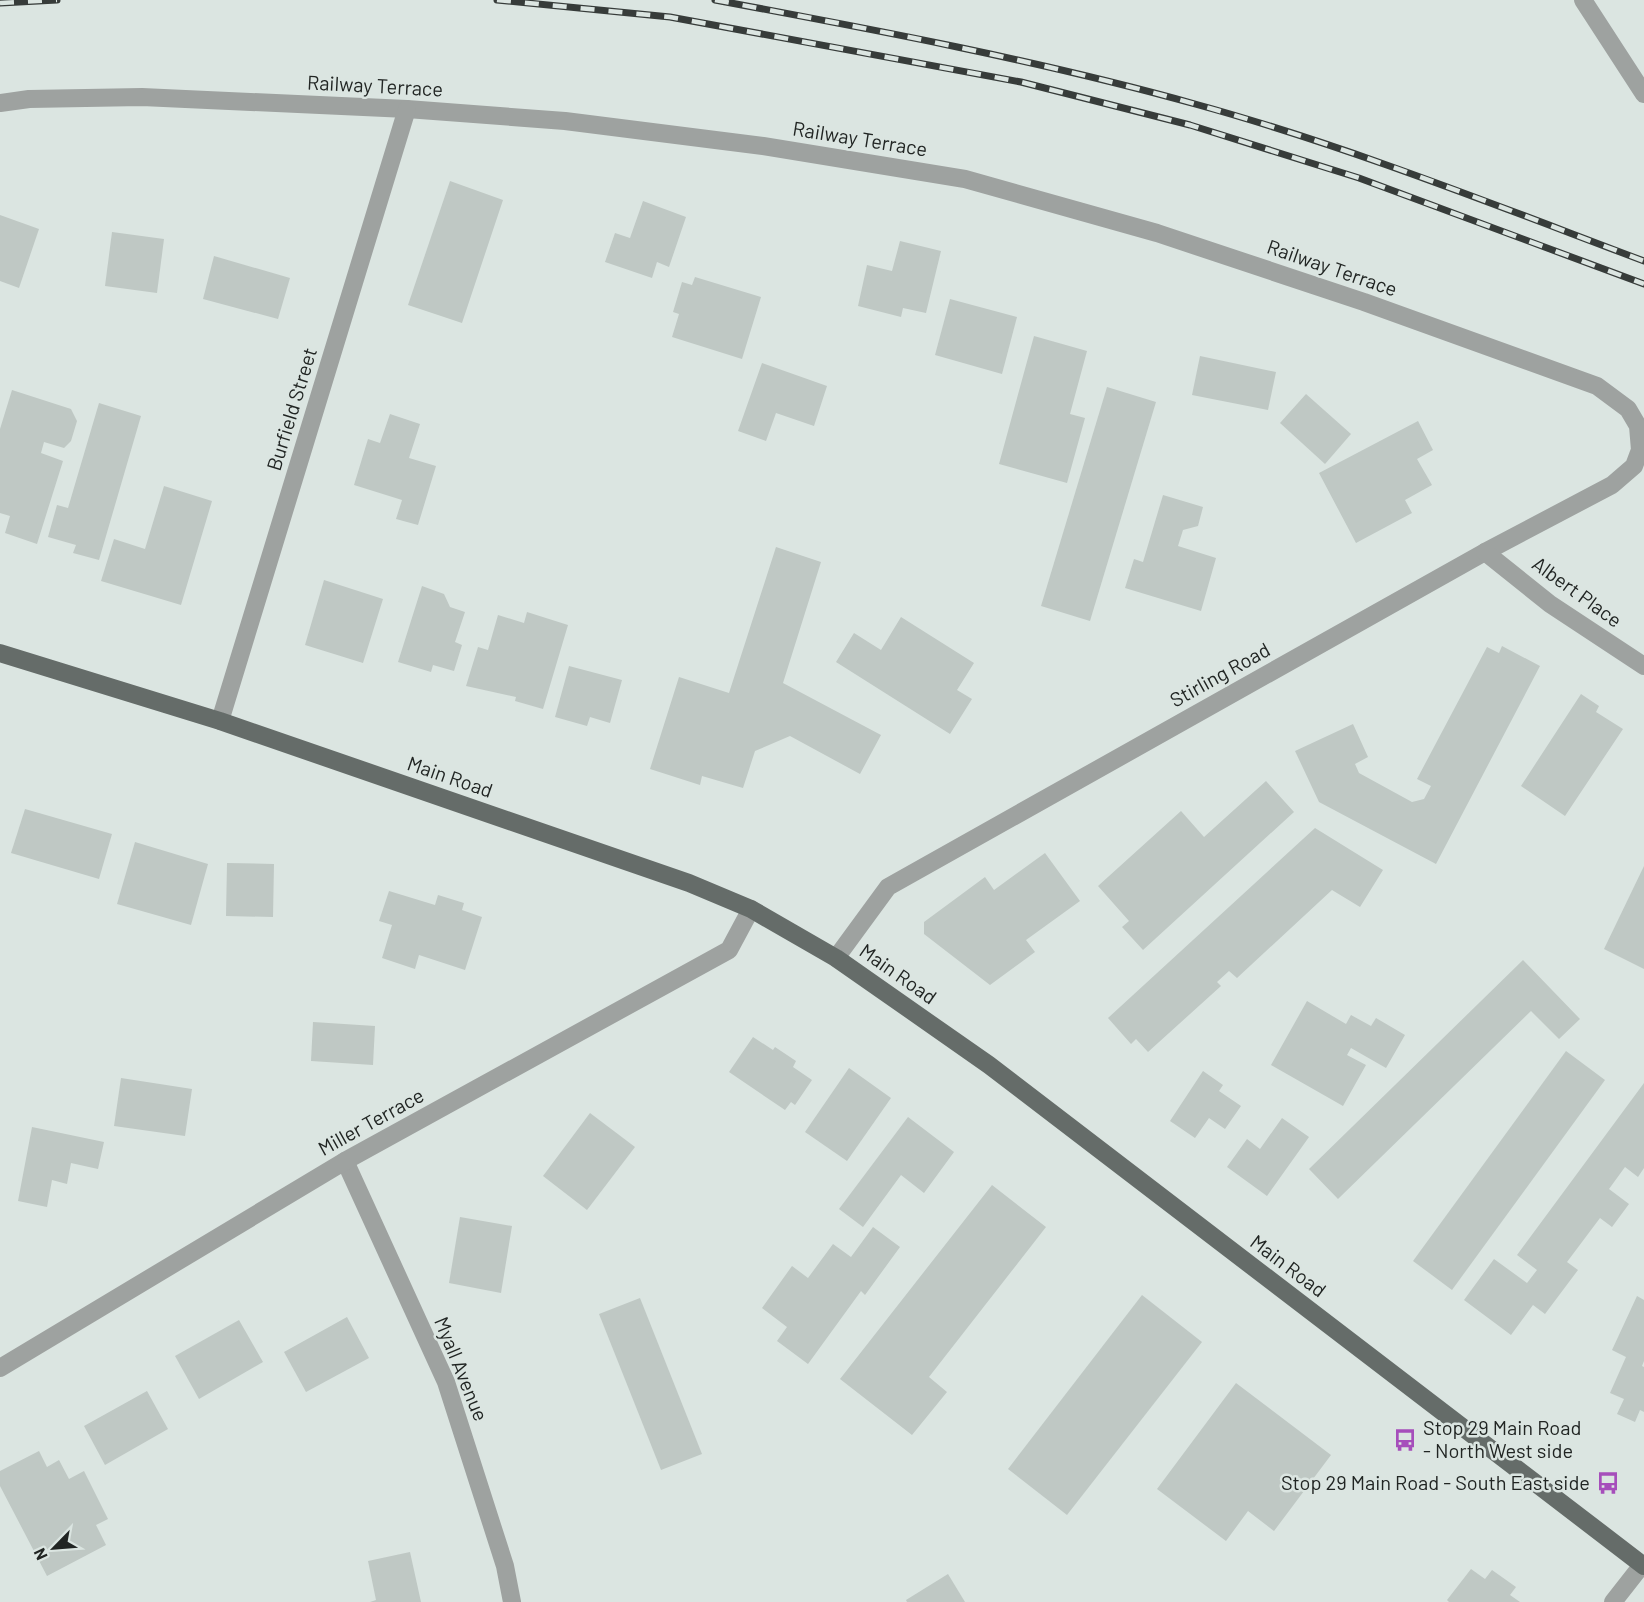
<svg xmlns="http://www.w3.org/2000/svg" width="1644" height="1602" viewBox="0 0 1644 1602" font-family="Barlow,sans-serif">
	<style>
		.building { fill: #bfc8c4 }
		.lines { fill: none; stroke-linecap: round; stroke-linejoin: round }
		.minor { stroke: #9ea2a0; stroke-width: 18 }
		.major { stroke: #656c69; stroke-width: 18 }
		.rail-casing { stroke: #373c3a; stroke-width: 7 }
		.rail { stroke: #dbe5e1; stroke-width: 4.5; stroke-dasharray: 14; stroke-linecap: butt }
		.labels { text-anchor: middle; stroke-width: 5; stroke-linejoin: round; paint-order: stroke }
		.street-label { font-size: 20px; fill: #212523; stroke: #dbe5e1 }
		.poi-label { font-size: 20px; fill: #212523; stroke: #dbe5e1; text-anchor: start }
	</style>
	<rect width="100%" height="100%" fill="#dbe5e1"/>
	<g class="building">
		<polygon points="450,181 503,200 462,323 408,305"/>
		<polygon points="643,201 686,217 669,267 657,262 652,278 605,262 615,233 630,238"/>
		<polygon points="0,215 39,229 19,288 0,281"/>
		<polygon points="112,232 164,239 157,293 105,286"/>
		<polygon points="900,241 941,251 926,313 903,308 901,317 858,306 867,265 892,271"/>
		<polygon points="214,256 290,278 278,319 203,299"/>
		<polygon points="695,277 761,297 742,359 672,337 679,314 673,312 682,282 692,285"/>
		<polygon points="950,299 1017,317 1002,374 935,355"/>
		<polygon points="1034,336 1087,351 1070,414 1085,418 1067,483 999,464"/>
		<polygon points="1200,356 1276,372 1268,410 1192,395"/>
		<polygon points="762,363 827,386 814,426 776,413 766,441 738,431"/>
		<polygon points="1107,387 1156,402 1090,621 1041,606"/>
		<polygon points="12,390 71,409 77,421 71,441 64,448 44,442 41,453 63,461 37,544 5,533 10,516 0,513 0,429"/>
		<polygon points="1306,394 1351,434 1325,464 1280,423"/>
		<polygon points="99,403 141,416 99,560 73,553 76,545 48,537 57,505 68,508"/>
		<polygon points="390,414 420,424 409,458 436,466 418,525 396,519 402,500 354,485 368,439 380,443"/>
		<polygon points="1418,421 1433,450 1417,459 1432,485 1405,500 1412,513 1356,543 1319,473"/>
		<polygon points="164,486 212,501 181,605 101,581 114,539 145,549"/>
		<polygon points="1163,495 1203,507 1198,526 1183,530 1178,546 1216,558 1201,611 1125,588 1134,559 1143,562"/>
		<polygon points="776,547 821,562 783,683 881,735 860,774 790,736 755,751 743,788 702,776 700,785 650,769 679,677 729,693"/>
		<polygon points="324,580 383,599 363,663 305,645"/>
		<polygon points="422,586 444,594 450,607 465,612 455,642 462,645 454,671 433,665 431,672 398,662"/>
		<polygon points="527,612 568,625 543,709 515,701 516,697 466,686 478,647 488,650 498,615 524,623"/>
		<polygon points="901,617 974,663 957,690 972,699 950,734 836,662 854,633 881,650"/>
		<polygon points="1502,646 1540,666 1436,864 1319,802 1295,751 1353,724 1368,757 1355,764 1359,773 1412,802 1424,799 1431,786 1417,779 1487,647 1499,653"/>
		<polygon points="569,666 622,680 610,723 590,717 587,726 555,717"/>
		<polygon points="1581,694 1599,706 1596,712 1623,729 1565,816 1521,786"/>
		<polygon points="1266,781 1294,812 1143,950 1122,927 1129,921 1098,886 1181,811 1204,837"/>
		<polygon points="25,809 112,834 99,879 11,853"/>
		<polygon points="1315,828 1383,870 1360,907 1332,890 1237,978 1229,971 1217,982 1221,986 1148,1052 1136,1039 1131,1044 1108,1018"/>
		<polygon points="135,842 208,864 191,925 117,904"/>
		<polygon points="1045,853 1080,901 1026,940 1035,952 990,985 924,934 924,922 985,877 994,890"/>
		<polygon points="227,863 274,864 273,917 226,916"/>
		<polygon points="1644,866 1644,969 1604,949"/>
		<polygon points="389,891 435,905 438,895 464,903 462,910 482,917 465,970 419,955 415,969 382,958 392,925 379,921"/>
		<polygon points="1523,960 1580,1019 1559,1039 1531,1011 1338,1199 1309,1169"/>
		<polygon points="1307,1001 1346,1024 1351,1015 1371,1026 1376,1018 1405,1035 1386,1068 1351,1048 1347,1055 1366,1065 1343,1106 1271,1065"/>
		<polygon points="313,1022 375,1026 373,1065 311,1061"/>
		<polygon points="753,1037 773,1050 775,1047 796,1061 793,1067 812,1080 795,1105 791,1102 785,1110 729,1072"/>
		<polygon points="1566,1051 1605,1080 1452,1290 1413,1261"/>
		<polygon points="849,1068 891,1098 847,1161 805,1132"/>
		<polygon points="1203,1071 1223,1085 1219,1091 1241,1106 1225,1129 1209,1118 1195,1138 1170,1121"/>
		<polygon points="121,1078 192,1089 185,1136 114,1126"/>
		<polygon points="1644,1083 1644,1168 1638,1177 1625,1167 1609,1189 1629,1204 1612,1227 1600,1218 1567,1262 1578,1270 1545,1314 1533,1305 1511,1335 1464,1300 1494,1259 1527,1283 1537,1270 1517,1255"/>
		<polygon points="590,1113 635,1147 587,1210 543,1176"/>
		<polygon points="908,1117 954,1152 924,1193 901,1175 863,1227 839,1209"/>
		<polygon points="1282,1118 1309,1137 1267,1196 1227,1167 1247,1139 1260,1149"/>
		<polygon points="32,1127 104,1142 98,1169 71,1163 67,1184 52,1180 47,1207 18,1201"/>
		<polygon points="992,1185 1046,1227 929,1377 947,1392 912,1435 840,1379"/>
		<polygon points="460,1217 512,1226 501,1293 449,1283"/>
		<polygon points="873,1227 900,1247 865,1295 861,1291 808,1364 777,1341 787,1327 762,1308 792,1266 808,1278 833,1244 851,1257"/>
		<polygon points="1142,1295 1202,1342 1067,1515 1008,1469"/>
		<polygon points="1637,1296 1644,1300 1644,1361 1642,1366 1644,1367 1644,1412 1640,1410 1635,1422 1617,1414 1624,1399 1610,1393 1626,1357 1612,1350"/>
		<polygon points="640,1298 702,1454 661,1470 599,1314"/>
		<polygon points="347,1317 369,1358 306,1392 284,1352"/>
		<polygon points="239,1320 263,1362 199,1399 175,1356"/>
		<polygon points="1236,1383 1331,1455 1274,1531 1248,1511 1226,1541 1157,1489"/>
		<polygon points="147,1391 168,1429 105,1465 84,1426"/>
		<polygon points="39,1451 47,1467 59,1460 69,1479 84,1471 108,1519 96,1525 106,1545 47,1576 0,1486 0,1471"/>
		<polygon points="410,1552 421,1602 370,1602 376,1600 368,1561"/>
		<polygon points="1471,1569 1485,1579 1492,1570 1516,1587 1510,1595 1520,1602 1449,1602 1447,1600"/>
		<polygon points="948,1574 965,1602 907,1602 906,1600"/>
	</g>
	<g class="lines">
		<g class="minor">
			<polyline points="1583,0 1644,94"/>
			<polyline points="0,103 29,99 142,97 407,109 565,121 763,146 965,179 1157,233 1364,302 1597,386 1628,409 1638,426 1640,450 1634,466 1612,485 1485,552 888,887 836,958"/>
			<polyline points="1485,552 1550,604 1644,666"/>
			<polyline points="220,721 407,109"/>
			<polyline points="345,1161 446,1382 505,1566 512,1602"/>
			<polyline points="0,1368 345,1161 729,950 751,909"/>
			<polyline points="1613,1602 1642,1565"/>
		</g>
		<polyline class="major" points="0,653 220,721 689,883 751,909 836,958 989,1065 1644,1566"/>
		<g class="rail-casing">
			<g id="rail">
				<polyline points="497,0 670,17 1021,82 1190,125 1359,178 1644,284"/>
				<path d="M715 0C876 30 1037 60 1195 104 1348 146 1495 205 1644 261"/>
				<polyline points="0,3 57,0"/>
			</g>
		</g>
		<use href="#rail" class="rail"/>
	</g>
	<defs>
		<g id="bus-bare" transform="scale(1.8)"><path d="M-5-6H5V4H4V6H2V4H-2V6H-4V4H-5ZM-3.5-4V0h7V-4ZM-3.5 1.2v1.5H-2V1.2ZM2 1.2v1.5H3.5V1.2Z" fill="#a64ebb" stroke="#dbe5e1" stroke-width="2.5" paint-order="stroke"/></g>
	</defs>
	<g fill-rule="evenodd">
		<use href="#bus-bare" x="1405" y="1440"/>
		<use href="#bus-bare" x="1608" y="1483"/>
	</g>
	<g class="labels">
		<g class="street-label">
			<text transform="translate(375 86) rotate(3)" y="7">Railway Terrace</text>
			<text transform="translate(860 139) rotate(9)" y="7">Railway Terrace</text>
			<text transform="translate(1332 268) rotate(19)" y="7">Railway Terrace</text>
			<text transform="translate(292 409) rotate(-73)" y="7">Burfield Street</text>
			<text transform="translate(1577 592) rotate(36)" y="7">Albert Place</text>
			<text transform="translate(1220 675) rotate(-29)" y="7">Stirling Road</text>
			<text transform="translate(450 777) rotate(19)" y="7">Main Road</text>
			<text transform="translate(898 974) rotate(35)" y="7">Main Road</text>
			<text transform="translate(371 1122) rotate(-29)" y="7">Miller Terrace</text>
			<text transform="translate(1288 1266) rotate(37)" y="7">Main Road</text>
			<text transform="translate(461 1369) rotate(68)" y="7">Myall Avenue</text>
		</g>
		<g class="poi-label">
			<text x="1423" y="1435">Stop 29 Main Road<tspan x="1423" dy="23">- North West side</tspan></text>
			<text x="1590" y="1490" text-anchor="end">Stop 29 Main Road - South East side</text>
		</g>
	</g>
	<g transform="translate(54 1548) rotate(245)" stroke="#dbe5e1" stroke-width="4.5" paint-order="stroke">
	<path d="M0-4.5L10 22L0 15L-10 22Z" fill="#212523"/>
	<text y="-9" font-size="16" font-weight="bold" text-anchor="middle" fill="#212523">N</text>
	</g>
</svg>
